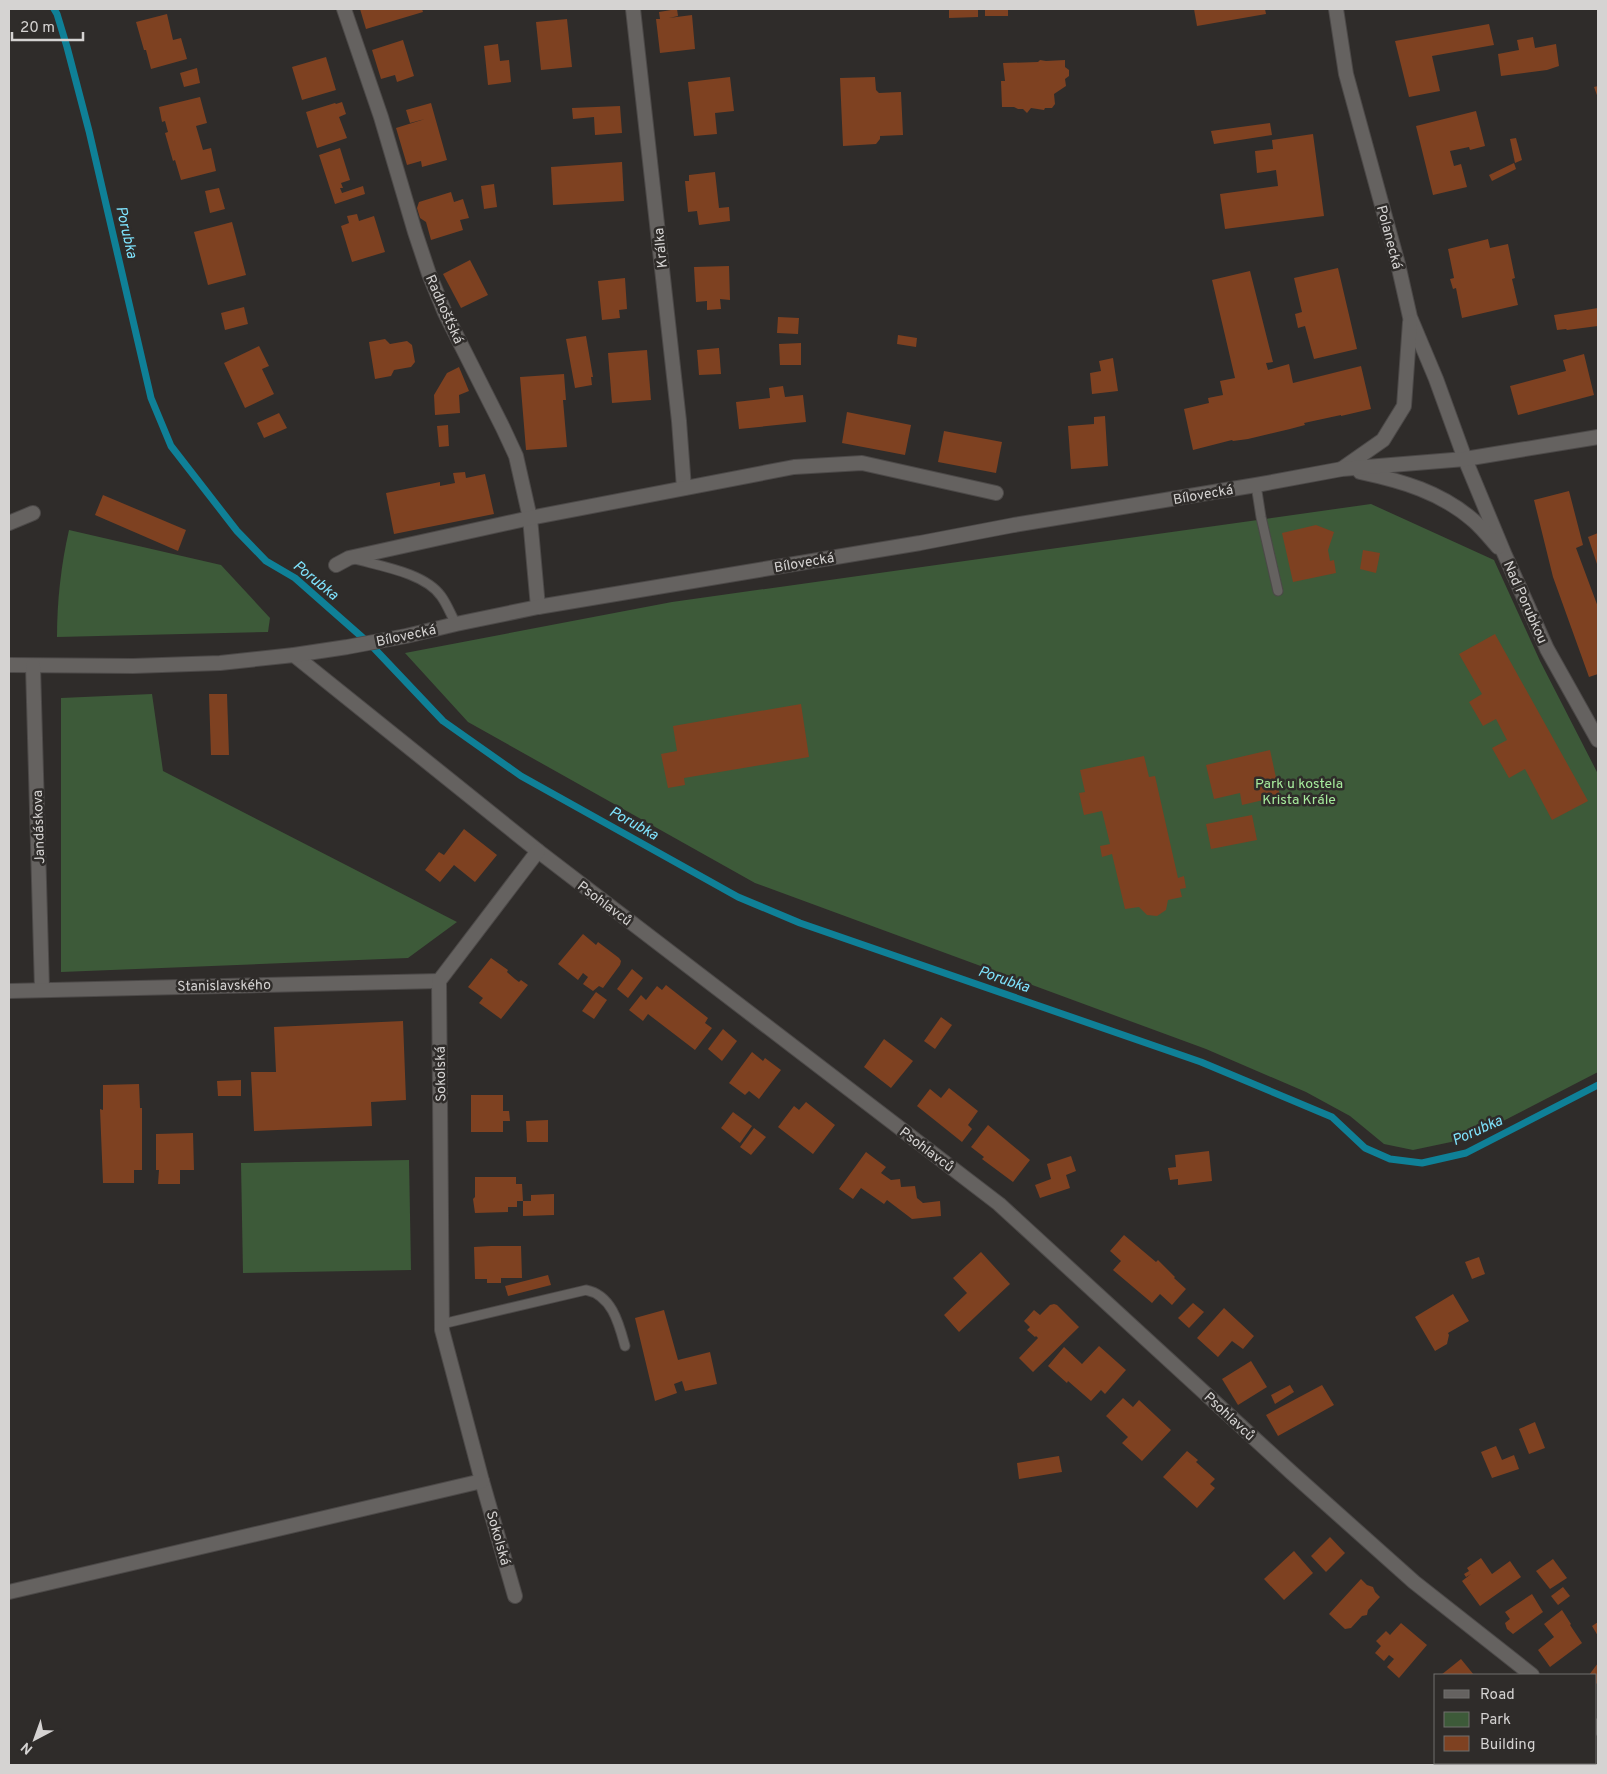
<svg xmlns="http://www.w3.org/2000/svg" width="1607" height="1774" viewBox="0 0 1607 1774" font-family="Overpass,sans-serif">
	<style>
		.green { fill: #3d5a39 }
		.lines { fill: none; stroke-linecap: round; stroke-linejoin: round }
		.stream { stroke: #0f8097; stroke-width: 7 }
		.building { fill: #7e4121 }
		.service-casing { stroke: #4c4948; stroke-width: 11 }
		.minor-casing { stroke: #4c4948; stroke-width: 16 }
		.service { stroke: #656260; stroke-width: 9 }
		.minor { stroke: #656260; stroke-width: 14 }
		.labels { text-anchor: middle; stroke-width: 5; stroke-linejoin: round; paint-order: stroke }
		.street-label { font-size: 14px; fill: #d5d3d2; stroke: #2f2c2a }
		.park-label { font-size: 14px; fill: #a6ea9c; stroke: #2f2c2a }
		.water-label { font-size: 15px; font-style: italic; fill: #7fe3fd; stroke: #2f2c2a }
	</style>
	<rect width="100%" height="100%" fill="#2f2c2a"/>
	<g class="green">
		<polygon points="1371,504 1494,560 1540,661 1598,774 1598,1072 1470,1138 1413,1150 1384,1144 1350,1116 1306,1092 1206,1049 755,883 468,722 405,653 672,602"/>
		<path d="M69 530 221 565 270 618 268 632 57 637C57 601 61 565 69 530Z"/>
		<polygon points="152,694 163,771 457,922 408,958 61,972 61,698"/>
		<polygon points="409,1160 411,1270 243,1273 241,1163"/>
	</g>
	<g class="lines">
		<polyline class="stream" points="54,9 57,14 67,47 89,131 151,398 171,446 237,531 266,561 295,578 371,645 443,721 521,776 738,897 800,923 1201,1062 1332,1117 1365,1148 1390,1159 1422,1163 1466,1153 1598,1085"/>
	</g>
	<g class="building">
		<polygon points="360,9 422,9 423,12 366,29"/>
		<polygon points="677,9 678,16 669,18 692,15 695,49 660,53 656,19 660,19 659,12"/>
		<polygon points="949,9 978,9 978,17 949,18"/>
		<rect x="985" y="9" width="23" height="7"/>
		<polygon points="1194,9 1265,9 1266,14 1197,26"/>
		<polygon points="167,14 173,40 181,38 187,59 151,69 146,50 144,50 136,22"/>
		<polygon points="567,19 572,67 541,70 536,22"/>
		<polygon points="1489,24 1494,45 1432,56 1440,91 1409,97 1395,41"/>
		<polygon points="1533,37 1535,48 1556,44 1559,66 1547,70 1501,76 1498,54 1519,50 1517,40"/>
		<polygon points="403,40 414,76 397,82 395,75 381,79 372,50"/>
		<polygon points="498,44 500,61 509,60 511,82 488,85 484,46"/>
		<polygon points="326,57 336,90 302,100 292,67"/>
		<polygon points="1040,60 1046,61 1065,60 1065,67 1069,70 1069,76 1065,79 1066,86 1054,94 1055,104 1052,108 1045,108 1044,110 1031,108 1027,113 1023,109 1018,109 1014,107 1002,107 1001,81 1005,81 1003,63 1038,62"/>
		<polygon points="197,68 200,83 184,87 180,73"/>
		<polygon points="730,77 734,111 715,113 717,134 694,136 688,82"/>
		<polygon points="875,77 876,90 879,93 901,92 903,135 880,136 880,139 876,144 843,146 840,78"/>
		<polygon points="1598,86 1598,98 1594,87"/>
		<polygon points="200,97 207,123 196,126 203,150 211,148 216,171 181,180 175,160 173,161 165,133 168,132 165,121 162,122 159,107"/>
		<polygon points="342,102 346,114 339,117 347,138 317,148 306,112 335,103 336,104"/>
		<polygon points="431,103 447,160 422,167 421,161 407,165 396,128 425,119 410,123 406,110"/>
		<polygon points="620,106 622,133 595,135 594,117 573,119 572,108"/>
		<polygon points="1476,111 1485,146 1470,150 1469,147 1450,151 1454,166 1461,164 1467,187 1433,195 1416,126"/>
		<polygon points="1270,123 1272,135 1214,144 1211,131"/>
		<polygon points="1313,134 1324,216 1225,229 1220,194 1278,186 1276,170 1257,173 1255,151 1273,149 1272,140"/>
		<polygon points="1516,138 1522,160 1515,163 1510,139"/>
		<polygon points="340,148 350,180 341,183 343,188 340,188 342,193 363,186 365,194 335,204 319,155"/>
		<polygon points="622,162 624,201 553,205 551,167"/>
		<polygon points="1514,163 1516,169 1492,181 1489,175"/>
		<polygon points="715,172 719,208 729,207 730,221 699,225 697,211 688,212 685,181 689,181 689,175"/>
		<polygon points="494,184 497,207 484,209 481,186"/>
		<polygon points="219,188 225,209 210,213 205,191"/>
		<polygon points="451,192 454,202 463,199 469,218 460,220 463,230 431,240 426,222 420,218 417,208 419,202"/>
		<polygon points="357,214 359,221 374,216 385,252 352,262 341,226 349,223 347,216"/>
		<polygon points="232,222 246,275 208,285 194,232"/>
		<polygon points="1488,239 1490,248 1508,244 1515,278 1512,279 1518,305 1462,318 1456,288 1453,289 1450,279 1454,278 1448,249"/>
		<polygon points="470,260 488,295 461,308 443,274"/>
		<polygon points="729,266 730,300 720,299 721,309 707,310 707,301 696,302 694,267"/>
		<polygon points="1338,268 1357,349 1314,359 1305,326 1298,328 1295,314 1302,312 1294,278"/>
		<polygon points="1250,271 1273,362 1266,363 1268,370 1289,364 1293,383 1361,366 1371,409 1341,416 1341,415 1304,423 1305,425 1290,429 1248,439 1233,441 1232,440 1193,450 1184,409 1209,403 1208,398 1223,395 1220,381 1235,378 1212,280"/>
		<polygon points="625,278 627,309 619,310 620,318 602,320 598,281"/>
		<polygon points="244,307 248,324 225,330 221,313"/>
		<polygon points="1598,308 1598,326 1567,330 1566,329 1557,330 1554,315"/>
		<polygon points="778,317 799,318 798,334 777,333"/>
		<polygon points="898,335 917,338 916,347 897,344"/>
		<polygon points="586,336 593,377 591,377 592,385 575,388 566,339"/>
		<polygon points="385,339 390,344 407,341 412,345 415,362 411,367 394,370 391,376 375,379 369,342"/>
		<polygon points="801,343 801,365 780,365 779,344"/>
		<polygon points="259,346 269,366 262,369 274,394 245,408 224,363"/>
		<polygon points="719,348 721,374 699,375 697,350"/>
		<polygon points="647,350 651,400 612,403 608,353"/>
		<polygon points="1584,354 1594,395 1518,415 1510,386 1566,371 1563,360"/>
		<polygon points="1113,358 1118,391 1092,394 1090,373 1101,371 1099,361"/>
		<polygon points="459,367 469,391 459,395 460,413 435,415 434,395 447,373"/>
		<polygon points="564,374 566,400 563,400 567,447 526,450 520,377"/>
		<polygon points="783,386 785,397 803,395 806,422 739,429 736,402 770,398 769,388"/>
		<polygon points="847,412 911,425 905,455 842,443"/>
		<polygon points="279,413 287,428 264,438 257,423"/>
		<polygon points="1105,416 1108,466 1071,469 1068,426 1094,424 1094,417"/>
		<polygon points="448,425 449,446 439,447 437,426"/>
		<polygon points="944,431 1002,442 996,473 938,462"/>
		<polygon points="465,472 466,478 485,474 494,514 394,534 386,493 440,482 440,486 455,483 453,473"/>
		<polygon points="1569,491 1583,545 1576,548 1598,607 1598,674 1589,677 1553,577 1534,500"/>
		<polygon points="103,495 186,530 178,551 95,515"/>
		<polygon points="1316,525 1334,532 1328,550 1330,561 1334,560 1336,573 1293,582 1282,533"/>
		<polygon points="1598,533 1598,567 1588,537"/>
		<polygon points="1363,550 1380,553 1376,573 1360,569"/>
		<polygon points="1495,634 1588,801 1552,820 1525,769 1509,778 1492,748 1507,740 1496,719 1483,726 1469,702 1482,694 1459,654"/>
		<polygon points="209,694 227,694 229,755 211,755"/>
		<polygon points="801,704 809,757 684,778 685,785 668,788 661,754 677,751 673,726"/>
		<polygon points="1270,750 1280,796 1242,805 1240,793 1214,799 1206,765"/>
		<polygon points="1144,756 1149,777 1155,776 1178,878 1184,876 1186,888 1180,889 1182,897 1168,900 1166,910 1157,916 1147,915 1139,907 1125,909 1112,854 1102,857 1100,846 1110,844 1102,811 1084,815 1079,793 1085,792 1080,770"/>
		<polygon points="1252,815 1257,840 1211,849 1206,824"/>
		<polygon points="464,829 497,855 475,882 454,865 440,882 425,870 439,852 444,855"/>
		<polygon points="583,934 596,945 598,942 619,958 621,961 620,965 603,988 599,986 593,991 583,984 588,977 583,973 578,980 558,964"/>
		<polygon points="491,958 508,970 507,972 515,979 519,982 521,980 528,985 501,1019 479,1003 483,998 468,987"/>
		<polygon points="632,969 643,978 628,998 617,989"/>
		<polygon points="666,985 708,1018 705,1023 712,1028 695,1050 648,1014 643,1021 629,1010 641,995 646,1000 657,986 662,990"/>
		<polygon points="596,992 607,1000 594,1019 582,1011"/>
		<polygon points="941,1017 952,1025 935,1049 924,1041"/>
		<polygon points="403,1021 406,1100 371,1102 372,1126 254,1131 251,1072 276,1072 274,1027"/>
		<polygon points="723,1029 737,1041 722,1061 708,1049"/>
		<polygon points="884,1039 913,1061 891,1088 864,1067"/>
		<polygon points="752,1052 763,1061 765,1058 781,1070 759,1099 749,1091 745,1095 729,1083"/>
		<polygon points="241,1080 241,1096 218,1096 217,1081"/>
		<polygon points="139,1084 140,1108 142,1108 142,1170 134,1170 134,1183 103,1183 100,1109 103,1110 103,1085"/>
		<polygon points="949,1088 978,1111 968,1125 972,1129 962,1142 917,1106 930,1089 941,1098"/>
		<polygon points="471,1095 503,1095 503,1111 509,1111 510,1121 503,1121 503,1132 471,1132"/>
		<polygon points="806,1102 835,1125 813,1154 778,1127 794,1106 799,1110"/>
		<polygon points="733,1112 752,1126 740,1143 721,1128"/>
		<polygon points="548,1120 548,1142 527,1142 526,1121"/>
		<polygon points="988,1125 1030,1160 1013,1182 982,1159 984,1157 971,1147"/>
		<polygon points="754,1128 766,1137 751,1155 740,1147"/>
		<polygon points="193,1133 194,1170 180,1170 180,1184 158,1184 159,1170 156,1170 156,1134"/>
		<polygon points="1209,1151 1212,1181 1178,1185 1178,1179 1170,1180 1168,1168 1176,1167 1175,1155"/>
		<polygon points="866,1152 886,1167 881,1173 891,1180 900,1179 901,1187 915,1186 917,1198 923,1203 940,1201 941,1216 912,1219 887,1200 884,1204 861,1188 853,1199 839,1189"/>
		<polygon points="1071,1156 1076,1171 1066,1175 1070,1188 1040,1198 1035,1185 1051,1179 1047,1164"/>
		<polygon points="475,1177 516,1177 516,1184 522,1184 523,1201 517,1201 517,1207 508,1207 508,1212 475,1213 473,1199 475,1197"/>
		<polygon points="554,1194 554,1215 523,1216 523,1201 531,1201 531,1195"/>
		<polygon points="1124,1235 1156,1262 1158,1260 1175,1277 1174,1278 1186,1289 1172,1305 1160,1294 1152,1303 1113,1270 1121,1261 1110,1251"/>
		<polygon points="491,1246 521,1246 522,1278 501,1278 501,1283 487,1283 487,1279 475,1279 474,1247"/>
		<polygon points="981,1252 1010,1284 959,1332 944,1315 967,1293 953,1278"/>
		<polygon points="1479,1257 1485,1274 1472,1279 1465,1262"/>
		<polygon points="548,1275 551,1285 508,1296 505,1286"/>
		<polygon points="1453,1294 1469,1321 1448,1333 1449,1335 1447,1344 1435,1351 1415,1317"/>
		<polygon points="1193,1303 1204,1312 1189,1328 1178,1318"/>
		<polygon points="1054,1304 1057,1305 1079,1327 1033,1372 1019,1358 1038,1338 1036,1336 1035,1337 1027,1330 1030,1327 1024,1321 1034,1310 1040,1315 1050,1305"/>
		<polygon points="1224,1308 1254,1336 1243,1349 1232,1341 1218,1357 1197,1338"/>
		<polygon points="664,1310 678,1360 710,1352 717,1384 685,1391 682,1381 674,1384 677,1393 655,1401 635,1318"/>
		<polygon points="1099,1346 1126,1370 1105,1394 1101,1390 1091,1401 1068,1381 1067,1383 1048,1366 1064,1347 1082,1364"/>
		<polygon points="1251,1361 1267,1387 1238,1405 1222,1379"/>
		<polygon points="1290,1385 1294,1392 1275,1404 1271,1395"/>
		<polygon points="1322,1385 1334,1405 1278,1436 1266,1415"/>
		<polygon points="1123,1398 1133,1407 1139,1400 1171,1430 1142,1461 1122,1443 1128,1437 1106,1416"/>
		<polygon points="1535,1422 1545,1448 1529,1454 1519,1429"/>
		<polygon points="1496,1446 1502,1460 1514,1455 1519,1469 1492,1478 1481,1452"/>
		<polygon points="1187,1451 1198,1460 1196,1462 1215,1479 1210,1484 1215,1488 1197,1508 1163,1477"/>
		<polygon points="1059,1456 1062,1472 1019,1479 1017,1463"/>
		<polygon points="1330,1537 1345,1553 1326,1572 1311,1556"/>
		<polygon points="1294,1551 1313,1573 1284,1600 1264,1579"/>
		<polygon points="1481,1558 1492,1574 1510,1561 1521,1577 1480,1606 1462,1581 1471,1574 1466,1577 1464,1574 1469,1571 1467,1568"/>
		<polygon points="1553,1559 1567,1578 1550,1589 1536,1571"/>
		<polygon points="1361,1579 1367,1585 1373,1587 1375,1592 1380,1597 1368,1610 1367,1615 1362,1616 1351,1628 1345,1629 1329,1614"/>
		<polygon points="1563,1587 1570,1596 1558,1605 1551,1596"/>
		<polygon points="1532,1594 1543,1612 1513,1634 1507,1629 1505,1623 1510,1619 1505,1612"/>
		<polygon points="1562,1610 1571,1624 1570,1625 1582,1643 1550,1667 1538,1650 1554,1637 1544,1624"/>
		<polygon points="1598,1622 1598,1636 1592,1626"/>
		<polygon points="1401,1623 1427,1645 1399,1678 1387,1667 1394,1659 1389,1655 1384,1661 1375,1653 1381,1646 1376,1641 1386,1631 1390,1635"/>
		<polygon points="1461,1659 1474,1675 1441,1675"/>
		<polygon points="1598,1663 1598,1685 1596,1683 1596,1675 1589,1675"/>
	</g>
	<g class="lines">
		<g class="service-casing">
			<g id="service">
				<polyline points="1256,485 1261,517 1278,591"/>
				<path d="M355 559C380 566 425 573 441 596 447 604 451 615 456 624"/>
				<path d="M442 1324 586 1290C612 1295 619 1324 625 1346"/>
			</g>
		</g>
		<g class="minor-casing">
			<g id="minor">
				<polyline points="344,9 381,117 415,232 429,274 445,313 503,428 516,456 530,518 538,607"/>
				<polyline points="633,9 679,421 684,488"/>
				<polyline points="1336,9 1346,74 1398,264 1410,317 1436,379 1465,459 1504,553 1547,649 1598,740"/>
				<polyline points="1343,468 1383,440 1404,406 1410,322"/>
				<path d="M1360 472C1402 481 1441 492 1474 521 1483 529 1490 538 1498 547"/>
				<polyline points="9,523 33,513"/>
				<polyline points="336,565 349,558 530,518 794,467 862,463 996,493"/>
				<polyline points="294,655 538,851 999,1204 1292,1473 1414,1582 1532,1675"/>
				<polyline points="9,665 133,666 220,663 294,655 347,647 406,636 456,624 538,607 920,543 1014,525 1256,485 1342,469 1465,459 1598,437"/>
				<polyline points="33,666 42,989"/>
				<polyline points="9,991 439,981"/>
				<polyline points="482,1481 515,1596"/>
				<polyline points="9,1592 482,1481 442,1330 439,981 538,851"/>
				<polyline points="1596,1726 1598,1728"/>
			</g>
		</g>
		<use href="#service" class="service"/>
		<use href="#minor" class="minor"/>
	</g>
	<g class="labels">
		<g class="street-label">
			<text transform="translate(1390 237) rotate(75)" y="5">Polanecká</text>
			<text transform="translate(660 248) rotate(-96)" y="5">Králka</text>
			<text transform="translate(445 309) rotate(66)" y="5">Radhošťská</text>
			<text transform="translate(1203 494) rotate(-10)" y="5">Bílovecká</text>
			<text transform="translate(804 562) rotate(-10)" y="5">Bílovecká</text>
			<text transform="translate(1526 602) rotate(66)" y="5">Nad Porubkou</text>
			<text transform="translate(406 635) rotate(-12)" y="5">Bílovecká</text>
			<text transform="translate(38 827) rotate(-92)" y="5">Jandáskova</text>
			<text transform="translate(605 903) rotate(37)" y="5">Psohlavců</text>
			<text transform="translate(224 985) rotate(-1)" y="5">Stanislavského</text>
			<text transform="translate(440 1074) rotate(-91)" y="5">Sokolská</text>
			<text transform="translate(927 1149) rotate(37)" y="5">Psohlavců</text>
			<text transform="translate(1230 1416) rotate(43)" y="5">Psohlavců</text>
			<text transform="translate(499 1538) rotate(74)" y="5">Sokolská</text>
		</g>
		<g class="park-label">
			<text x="1299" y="788">Park u kostela<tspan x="1299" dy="16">Krista Krále</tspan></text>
		</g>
		<g class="water-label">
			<text transform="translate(127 232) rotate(77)" y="5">Porubka</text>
			<text transform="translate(316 580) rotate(39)" y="5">Porubka</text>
			<text transform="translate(634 823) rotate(29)" y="5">Porubka</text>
			<text transform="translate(1004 979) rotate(19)" y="5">Porubka</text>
			<text transform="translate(1477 1130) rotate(-24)" y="5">Porubka</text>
		</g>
	</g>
	<rect width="1607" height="1774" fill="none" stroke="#d5d3d2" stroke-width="20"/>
	<rect x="1434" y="1674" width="162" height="90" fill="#2f2c2a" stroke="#716f6d"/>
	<rect x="1444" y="1690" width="25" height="8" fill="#656260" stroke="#716f6d"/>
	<text x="1480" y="1699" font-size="15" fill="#d5d3d2">Road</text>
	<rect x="1444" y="1712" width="25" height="15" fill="#3d5a39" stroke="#716f6d"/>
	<text x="1480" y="1724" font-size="15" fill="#d5d3d2">Park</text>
	<rect x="1444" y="1736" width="25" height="15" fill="#7e4121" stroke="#716f6d"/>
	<text x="1480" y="1749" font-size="15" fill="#d5d3d2">Building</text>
	<g transform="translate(35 1739) rotate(221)" stroke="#2f2c2a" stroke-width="4" paint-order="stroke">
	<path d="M0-4L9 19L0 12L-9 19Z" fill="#d5d3d2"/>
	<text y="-8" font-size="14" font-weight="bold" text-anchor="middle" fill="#d5d3d2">N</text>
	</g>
	<path d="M12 32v8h71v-8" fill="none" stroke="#d5d3d2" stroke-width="2.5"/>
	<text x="20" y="32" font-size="15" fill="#d5d3d2" stroke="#2f2c2a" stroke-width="4" paint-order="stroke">20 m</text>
</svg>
